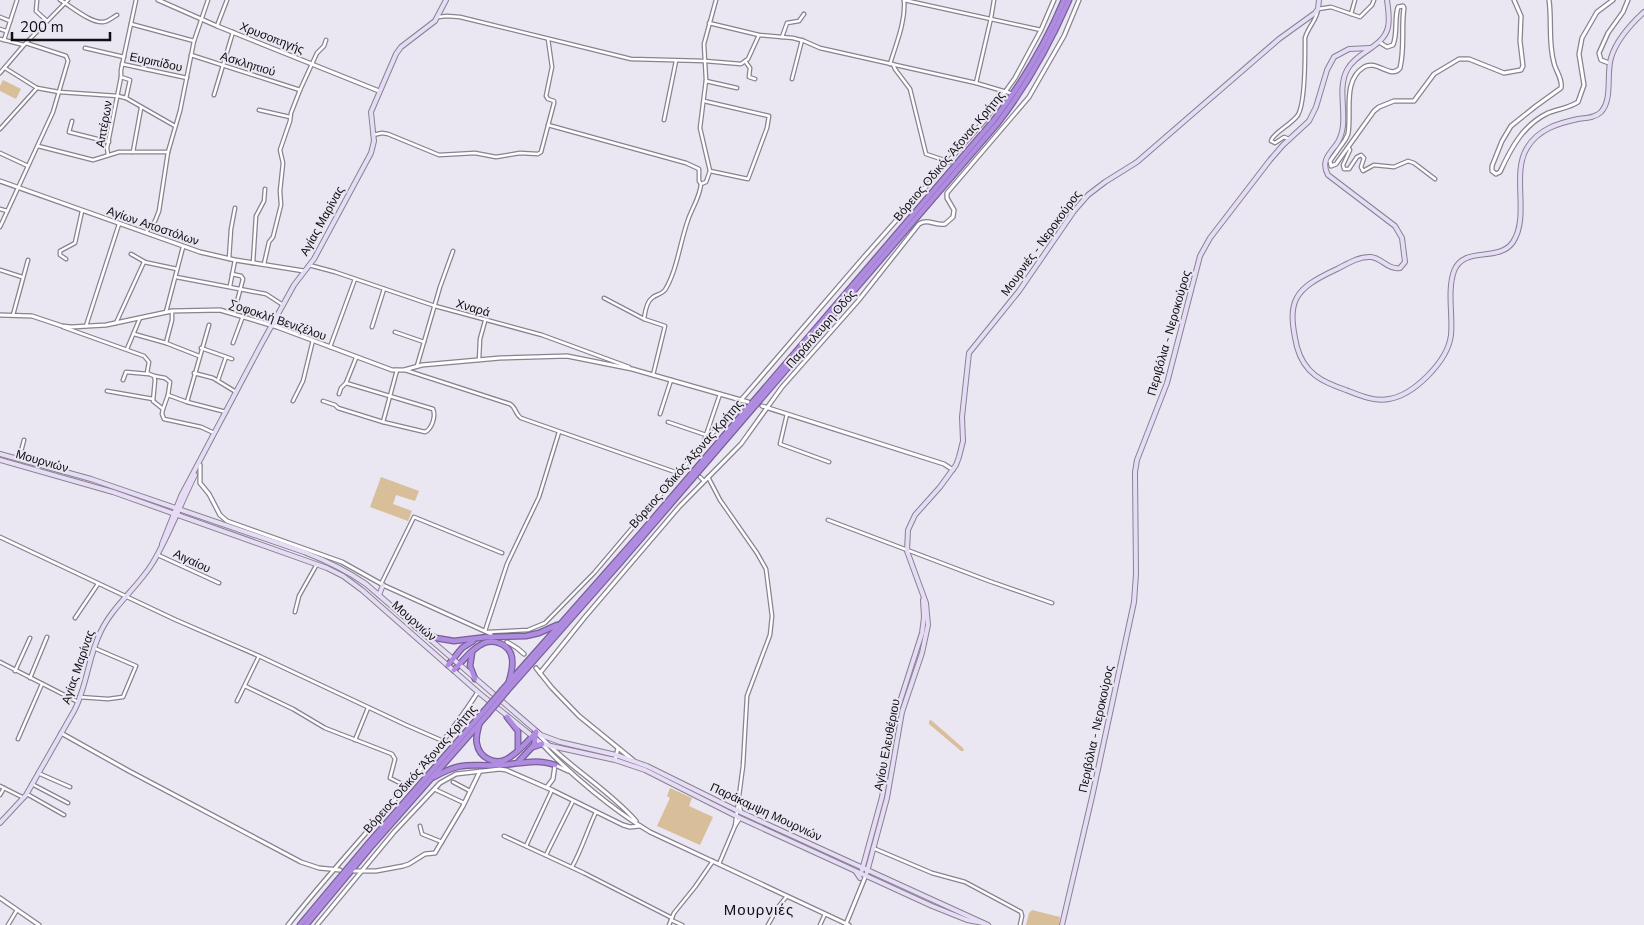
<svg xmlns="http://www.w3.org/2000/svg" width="1644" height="925" viewBox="0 0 1644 925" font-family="'Nunito Sans',sans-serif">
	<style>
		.green { fill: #d8be99 }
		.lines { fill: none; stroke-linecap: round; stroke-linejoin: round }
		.minor-casing { stroke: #87838f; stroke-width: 5 }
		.tertiary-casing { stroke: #87838f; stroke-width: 5.5 }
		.secondary-casing { stroke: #87838f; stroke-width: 6 }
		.motorway-casing { stroke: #776098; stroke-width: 7 }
		.minor { stroke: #fff; stroke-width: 2.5 }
		.tertiary { stroke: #fff; stroke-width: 3 }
		.secondary { stroke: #e7dcf6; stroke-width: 4 }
		.motorway { stroke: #af8ce0; stroke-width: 4.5 }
		.motorway-bridge-casing { stroke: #776098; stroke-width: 7; stroke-linecap: butt }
		.motorway-bridge { stroke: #af8ce0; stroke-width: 4.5 }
		.labels { text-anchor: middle; stroke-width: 4; stroke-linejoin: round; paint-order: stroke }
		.street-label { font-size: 12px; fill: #100e12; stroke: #eae6f2 }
		.quarter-label { font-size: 15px; letter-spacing: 1px; fill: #100e12; stroke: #eae6f2 }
	</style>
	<rect width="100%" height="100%" fill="#eae6f2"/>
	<g class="green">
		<polygon points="3,80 21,89 16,99 0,91 0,86"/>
		<polygon points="381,477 419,491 415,501 396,495 393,504 412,511 408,521 370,507"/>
		<polygon points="931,720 963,748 964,751 961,751 929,724 929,721"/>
		<polygon points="670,788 692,798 689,806 713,817 700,845 657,826 670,798 667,796"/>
		<polygon points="1032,910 1060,917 1059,925 1026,925 1029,913"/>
	</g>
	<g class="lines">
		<g class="minor-casing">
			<g id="minor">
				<polyline points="37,0 36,11 47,21"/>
				<path d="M60 0C71 6 90 23 103 22 108 22 113 17 117 15"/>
				<polyline points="904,0 1041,30"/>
				<polyline points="1351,14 1355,0"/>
				<polyline points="0,17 10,21"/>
				<polyline points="438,17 447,16 460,17 631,59 705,61 741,64 748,59 759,35"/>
				<polyline points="709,23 759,35 793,38 804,41 820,48 976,83 1010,93"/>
				<polyline points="131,24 194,41"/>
				<polyline points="217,26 227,0"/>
				<polyline points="0,29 6,31"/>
				<polyline points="782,37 787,23 799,21 804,14"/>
				<polyline points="0,39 24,45"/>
				<polyline points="4,40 17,0"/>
				<polyline points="85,48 124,57"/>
				<polyline points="191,55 300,90"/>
				<polyline points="745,61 750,68 749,77 755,79"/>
				<polyline points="122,64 187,78"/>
				<path d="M890 64C896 44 906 21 904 0"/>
				<polyline points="893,64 895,69 910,89 926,154 950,162"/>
				<polyline points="5,68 37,88 59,92 118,96 126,98 130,80 121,77 121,70 136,0"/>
				<polyline points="0,73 24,45 68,0"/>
				<polyline points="792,79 802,40"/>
				<polyline points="706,81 737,88"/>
				<polyline points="976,83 991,18 994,0"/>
				<polyline points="214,95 233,32"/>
				<polyline points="126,98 175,126"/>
				<polyline points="259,110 290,117"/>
				<polyline points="664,120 676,61"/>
				<polyline points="72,121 69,132 109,142"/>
				<polyline points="548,125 686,163 699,169 699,181 701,184 706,182 710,171 748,179 767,128 769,116 704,101"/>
				<polyline points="0,129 37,88"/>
				<polyline points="373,135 382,133 388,134 439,155 475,153 496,157 520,153 538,154 541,152 554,103 554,101 548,99 546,96 552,67 548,39"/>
				<path d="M1289 139 1284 137 1275 143 1271 141C1272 134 1292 124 1298 115 1306 101 1305 55 1305 38 1308 27 1317 20 1318 9L1331 7 1360 17 1372 5 1374 0"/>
				<polyline points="38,146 93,160 119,152 168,152"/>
				<polyline points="1348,147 1350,150 1343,165 1344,169 1349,169 1357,157 1361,155 1364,158 1361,167 1363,171 1374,165 1394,167 1408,161 1414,163 1435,179"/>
				<polyline points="133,152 141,108"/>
				<polyline points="0,153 28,166"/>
				<polyline points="108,155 107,148 121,77"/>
				<polyline points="710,171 700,128 706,80 704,44 716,0"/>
				<polyline points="0,209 7,211"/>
				<polyline points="0,227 53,112 68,61 66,56 26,43"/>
				<polyline points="146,232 155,221 159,211 168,152 180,111 194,41 208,0"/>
				<polyline points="131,254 145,262"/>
				<polyline points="66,259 60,255 60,251 75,243 82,211"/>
				<polyline points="229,259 231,229 235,208"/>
				<polyline points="253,263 256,216 264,201 265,189"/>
				<polyline points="264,264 269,242 273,237 281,205 280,191 283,163 280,150 290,121 291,113 300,90 317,53 324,46 326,40"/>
				<polyline points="309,265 335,272 435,306 542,335 629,367"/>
				<polyline points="0,270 22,277"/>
				<polyline points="232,274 241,276 243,279 234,313"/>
				<polyline points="176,277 266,294 283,305"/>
				<polyline points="230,286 235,260"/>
				<polyline points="604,298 644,319"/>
				<polyline points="166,312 183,247"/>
				<polyline points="13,315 28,260"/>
				<polyline points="116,323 144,262 177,269"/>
				<polyline points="86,326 119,224"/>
				<polyline points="63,327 144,356 149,362 147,373 154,376 155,380 153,401 163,409 162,414 164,419 201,427 214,433"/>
				<polyline points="372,327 384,289"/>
				<polyline points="395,332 424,342"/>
				<polyline points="134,334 166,343 199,356"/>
				<polyline points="166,343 172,320 172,311"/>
				<polyline points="233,343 243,316"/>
				<polyline points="330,347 355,279"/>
				<polyline points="201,348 232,359"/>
				<polyline points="127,349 140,318"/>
				<polyline points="479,360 480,339 485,321"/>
				<polyline points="417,366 440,287 453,251"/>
				<path d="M405 370 510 404C516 407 515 414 521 418L678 473"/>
				<polyline points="194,373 213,378 236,392"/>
				<path d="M653 375 665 326 644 319C645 313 646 302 652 298 656 294 661 295 665 290 677 271 680 242 688 220 692 208 700 197 701 184"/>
				<polyline points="154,376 165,378 170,382 168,395 163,409"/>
				<polyline points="123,380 126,372 148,374"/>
				<polyline points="218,380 226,357"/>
				<polyline points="107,391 153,399"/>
				<polyline points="339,394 341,388 346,383 356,358"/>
				<polyline points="168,395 187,402 226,412"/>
				<polyline points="293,401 303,381 313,340"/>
				<path d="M323 401 335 405 338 408 383 422 425 432C432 429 436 416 433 409L346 383"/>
				<polyline points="187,402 209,325"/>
				<polyline points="660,414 671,380"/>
				<polyline points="787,414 780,444 829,462"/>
				<polyline points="383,422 397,370"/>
				<polyline points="668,422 706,435"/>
				<polyline points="703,444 720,394"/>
				<polyline points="19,459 24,440"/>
				<polyline points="700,477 704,481"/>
				<polyline points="708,477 720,500 757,553 766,569 772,616 770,635 747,696 743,766 735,826"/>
				<polyline points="828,520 989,581 1052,603"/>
				<polyline points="0,537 176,620 259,656 406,725 443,741"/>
				<polyline points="158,555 219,583"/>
				<polyline points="381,584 414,517 502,553"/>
				<polyline points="295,612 299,596 317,564"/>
				<polyline points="75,618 98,584"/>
				<polyline points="485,631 507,564 539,497 559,432"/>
				<polyline points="488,632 528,630 545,623 594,573 741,400"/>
				<polyline points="0,662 78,702"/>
				<polyline points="15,671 30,638"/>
				<polyline points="30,678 47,637"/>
				<polyline points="245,686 293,709 325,728 392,754 395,759 390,778 406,786"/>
				<polyline points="79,697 108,699 123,697 136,666 94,648"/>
				<polyline points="237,701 259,656"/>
				<polyline points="18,739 42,684"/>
				<polyline points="355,740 368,708"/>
				<polyline points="38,773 70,787"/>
				<polyline points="453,782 470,791"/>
				<polyline points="32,784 68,803"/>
				<polyline points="0,786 24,798"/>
				<polyline points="434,789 464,803"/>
				<polyline points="27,794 64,815"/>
				<polyline points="0,795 4,788"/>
				<polyline points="739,801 741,813"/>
				<polyline points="420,826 422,834 442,842"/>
				<polyline points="504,836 584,873 672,918"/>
				<polyline points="526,846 552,790"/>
				<polyline points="873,848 932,873 965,882 1021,912 1022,916 1020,925"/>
				<polyline points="546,855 573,801"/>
				<polyline points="719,864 735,826 740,818"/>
				<path d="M572 867C582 849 587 831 596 812"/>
				<polyline points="671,920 682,925"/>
				<polyline points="8,925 17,910"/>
				<polyline points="669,925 674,913 695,887 713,861"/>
				<polyline points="768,925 778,907 787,896"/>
				<polyline points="820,925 825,914"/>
			</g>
		</g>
		<g class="tertiary-casing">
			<g id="tertiary">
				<polyline points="158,0 217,26 379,91"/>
				<path d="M1549 0C1552 21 1548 42 1554 63 1556 72 1563 79 1561 88L1536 106 1511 126 1502 141 1492 166V171L1496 174 1500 172C1511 148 1523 125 1548 113 1558 109 1569 108 1578 102L1584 85 1579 54 1582 38 1597 12 1613 0"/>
				<path d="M1379 42 1387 47 1393 45C1398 33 1394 20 1398 7L1403 6 1404 8C1401 28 1405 48 1400 68 1391 80 1377 59 1364 67 1342 81 1352 112 1348 134L1345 140 1330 161 1331 166 1336 164 1374 111 1379 107 1394 101H1414L1434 74 1459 59H1469L1504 73 1521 70 1523 66 1520 41 1521 16 1514 0"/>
				<polyline points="1609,63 1601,60 1599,53 1608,33 1623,12 1628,0"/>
				<polyline points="0,181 200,252 235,260 304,271"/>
				<polyline points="0,315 32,316 62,326 71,327 106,325 172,311 220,310 277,327 392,370 404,370 422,365 500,358 567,356 632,369 748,402"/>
				<polyline points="741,400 863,258 985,120 1015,78 1041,30 1054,0"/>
				<polyline points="762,406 944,464 953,470"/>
				<polyline points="200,465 200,483 209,494 220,515 227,521 342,562 385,586 491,634"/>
				<polyline points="507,642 517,648 524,654"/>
				<polyline points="536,668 552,688 579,716 633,760"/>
				<path d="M540 673 585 617 679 507 741 444 782 387 858 301 919 224C927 218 936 226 945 224L953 217 954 210 947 198V193L1029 97 1064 36 1079 0"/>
				<polyline points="61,733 129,771 301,862 319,868 340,870"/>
				<path d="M538 734C568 767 607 788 636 821"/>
				<path d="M542 744C571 775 613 810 650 832L849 925"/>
				<polyline points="615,760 618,748"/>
				<polyline points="547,787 553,779 555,765 568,771"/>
				<polyline points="354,871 376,871 403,866 409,864 425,854 435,853 463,806 480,771"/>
				<polyline points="0,898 39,925"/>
				<polyline points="846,924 866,875"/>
				<path d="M288 925C350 846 423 776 478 692"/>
				<polyline points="317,925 394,832 440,783 456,774 500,769 506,770 552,790 623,825 630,827 640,826"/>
			</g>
		</g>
		<g class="secondary-casing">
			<g id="secondary">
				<path d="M1387 0C1388 8 1390 18 1388 27 1384 47 1356 52 1347 70 1335 93 1352 123 1336 145 1328 155 1321 162 1328 175L1395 226 1402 238 1405 262 1400 268C1388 270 1382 258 1371 257 1359 256 1347 264 1337 269 1294 289 1286 300 1297 347 1304 373 1322 382 1346 390 1359 395 1374 402 1389 399 1414 395 1448 361 1451 335 1453 315 1447 291 1454 271 1464 245 1499 263 1513 242 1530 216 1511 174 1527 148 1538 129 1559 123 1578 119 1586 118 1595 118 1601 112 1613 99 1606 74 1611 58 1616 41 1631 24 1644 12"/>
				<path d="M0 454 91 479 304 552C327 561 346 570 366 584L541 735 560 742 616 755 647 766 736 810 988 925"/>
				<polyline points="0,460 113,492 327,568 343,576 362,590 478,692 542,744 615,760 645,770 740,818 932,906 967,920 983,923"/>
				<polyline points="162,544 181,496 262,343 294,285 314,259 371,153 374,141 371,112 396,54 401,47 435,21 446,0"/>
				<polyline points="379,595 383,585"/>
				<path d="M0 823 26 795 74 711C87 687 88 656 101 631 113 606 137 588 152 564 169 536 180 505 195 475"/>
				<polyline points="862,870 882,797 897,711 922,633 924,617 923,600"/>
				<polyline points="856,872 860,878"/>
				<polyline points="867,872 887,798 902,712 922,653 928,625 926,603 907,551 908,530 915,515 940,487 956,465 959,457 963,441 962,417 969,353 1019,291 1074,211 1088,195 1105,182 1137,162 1279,39 1315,13 1318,9 1319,0"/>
				<polyline points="1062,925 1092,797 1134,602 1136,574 1135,472 1137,460 1167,383 1200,256 1210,238 1270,160 1283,145 1309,121 1316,107 1327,70 1334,57 1349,49 1370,48"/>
			</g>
		</g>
		<g class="motorway-casing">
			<g id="motorway">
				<polyline points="416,627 436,638 454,641 487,637 526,636 539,633 557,625"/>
				<polyline points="472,653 470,666 475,679"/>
				<polyline points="448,665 462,648 473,641"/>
				<path d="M454 670C463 661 472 648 484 643 489 641 494 641 499 643 517 649 513 668 509 681"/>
				<path d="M503 689 640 534 994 120C1022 83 1046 43 1064 0"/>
				<path d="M507 691 620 563 998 123C1027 85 1050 44 1069 0"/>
				<polyline points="507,717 518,731 518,749"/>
				<path d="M479 725C478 731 475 737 477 744 479 757 495 766 507 759 516 754 530 739 536 732"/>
				<polyline points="533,747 542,744"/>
				<polyline points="519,761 534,745 536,732"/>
				<path d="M434 777C464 760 470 767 501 765 520 764 536 758 555 765"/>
				<polyline points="300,925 367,845 484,711"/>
				<polyline points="306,925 370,848 487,715"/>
			</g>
		</g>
		<use href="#minor" class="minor"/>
		<use href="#tertiary" class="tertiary"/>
		<use href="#secondary" class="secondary"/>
		<use href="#motorway" class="motorway"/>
		<g class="motorway-bridge-casing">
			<g id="motorway-bridge">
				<polyline points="484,711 503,689"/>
				<polyline points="487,715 507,691"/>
			</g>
		</g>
		<use href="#motorway-bridge" class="motorway-bridge"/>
	</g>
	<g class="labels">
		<g class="street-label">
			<text transform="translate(272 38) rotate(21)" y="4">Χρυσοπηγής</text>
			<text transform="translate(156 62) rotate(12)" y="4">Ευριπίδου</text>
			<text transform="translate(248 64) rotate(17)" y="4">Ασκληπιού</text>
			<text transform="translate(104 124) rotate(-80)" y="4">Απτέρων</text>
			<text transform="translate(949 156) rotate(-50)" y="4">Βόρειος Οδικός Άξονας Κρήτης</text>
			<text transform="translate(322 221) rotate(-61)" y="4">Αγίας Μαρίνας</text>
			<text transform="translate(153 226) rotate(19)" y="4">Αγίων Αποστόλων</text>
			<text transform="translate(1041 243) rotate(-54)" y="4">Μουρνιές - Νεροκούρος</text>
			<text transform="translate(473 308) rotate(16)" y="4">Χναρά</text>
			<text transform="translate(278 320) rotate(19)" y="4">Σοφοκλή Βενιζέλου</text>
			<text transform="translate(821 329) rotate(-49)" y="4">Παράπλευρη Οδός</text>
			<text transform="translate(1169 333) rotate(-74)" y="4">Περιβόλια - Νεροκούρος</text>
			<text transform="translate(42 461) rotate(16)" y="4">Μουρνιών</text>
			<text transform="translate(686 464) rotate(-49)" y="4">Βόρειος Οδικός Άξονας Κρήτης</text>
			<text transform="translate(192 561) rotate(25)" y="4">Αιγαίου</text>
			<text transform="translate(414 621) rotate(41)" y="4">Μουρνιών</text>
			<text transform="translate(78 667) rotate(-71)" y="4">Αγίας Μαρίνας</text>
			<text transform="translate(1096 729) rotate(-78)" y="4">Περιβόλια - Νεροκούρος</text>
			<text transform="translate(887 745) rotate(-79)" y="4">Αγίου Ελευθέριου</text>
			<text transform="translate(420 769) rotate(-49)" y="4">Βόρειος Οδικός Άξονας Κρήτης</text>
			<text transform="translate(766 812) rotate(25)" y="4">Παράκαμψη Μουρνιών</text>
		</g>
		<g class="quarter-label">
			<text x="759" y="915">Μουρνιές</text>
		</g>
	</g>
	<path d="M12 32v8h98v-8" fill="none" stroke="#100e12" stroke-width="2.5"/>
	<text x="20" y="32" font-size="15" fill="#100e12" stroke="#eae6f2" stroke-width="4" paint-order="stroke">200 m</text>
</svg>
